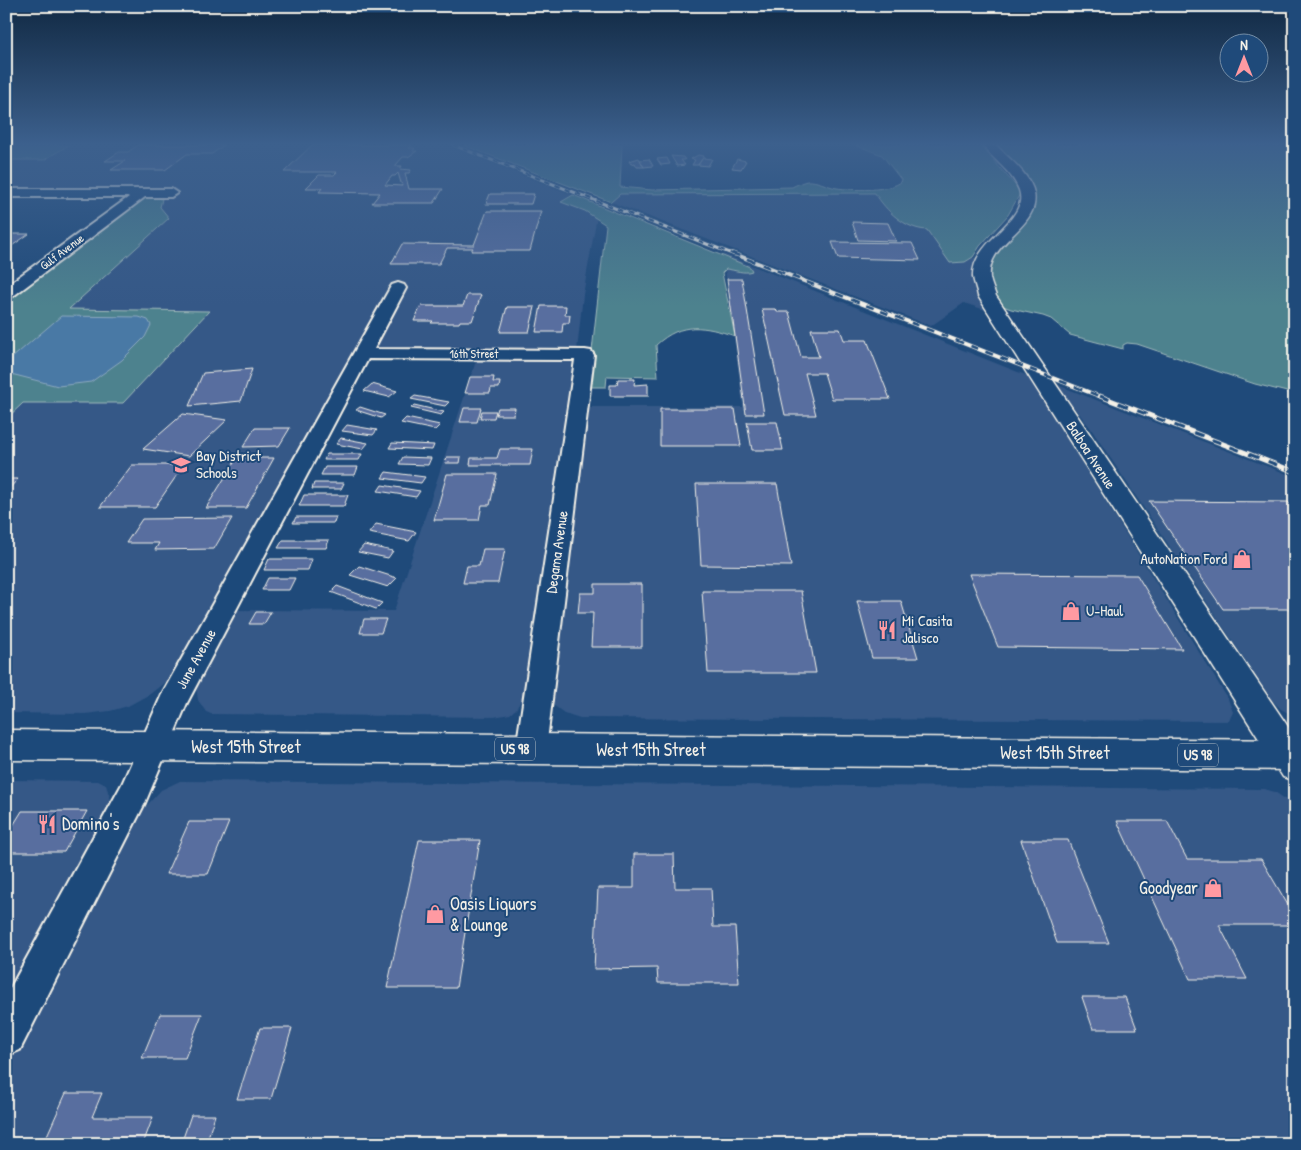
<svg xmlns="http://www.w3.org/2000/svg" width="1301" height="1150" viewBox="0 0 1301 1150" font-family="'Patrick Hand',sans-serif">
	<style>
		.built { fill: #345887 }
		.green { fill: #4e828e; stroke: #a1babb }
		.water { fill: #4879a5; stroke: #8da9c0 }
		.building { fill: #586e9f; stroke: #f4f1e8; fill-rule: evenodd }
		.lines { fill: none; stroke-linecap: round; stroke-linejoin: round }
		.street-casing { stroke: #f4f1e8; stroke-width: 4 }
		.secondary-casing { stroke: #f4f1e8; stroke-width: 3 }
		.highway-casing { stroke: #f4f1e8; stroke-width: 3 }
		.street { fill: #1f4a7a; fill-rule: evenodd }
		.secondary { fill: #1f4a7a; fill-rule: evenodd }
		.highway { fill: #1f4a7a; fill-rule: evenodd }
		.rail-far2-casing { stroke: #f4f1e8; stroke-width: 3 }
		.rail-far1-casing { stroke: #f4f1e8; stroke-width: 4 }
		.rail-casing { stroke: #f4f1e8; stroke-width: 5 }
		.rail-far2 { stroke: #1f4a7a; stroke-width: 2; stroke-dasharray: 5.5; stroke-linecap: butt }
		.rail-far1 { stroke: #1f4a7a; stroke-width: 2.5; stroke-dasharray: 8; stroke-linecap: butt }
		.rail { stroke: #1f4a7a; stroke-width: 3; stroke-dasharray: 10; stroke-linecap: butt }
		.labels { text-anchor: middle; stroke-width: 4; stroke-linejoin: round; paint-order: stroke }
		.far-street-label { font-size: 12px; fill: #f4f1e8; stroke: #1f4a7a }
		.shield { fill: #1f4a7a; stroke: #b4bfc7; stroke-width: 1 }
		.shield-label { font-size: 14px; font-weight: bold; fill: #f4f1e8 }
		.street-label { font-size: 15px; fill: #f4f1e8; stroke: #1f4a7a }
		.poi-label { font-size: 15px; fill: #f4f1e8; stroke: #1f4a7a; text-anchor: start }
		.near-street-label { font-size: 18px; fill: #f4f1e8; stroke: #1f4a7a }
		.near-poi-label { font-size: 18px; fill: #f4f1e8; stroke: #1f4a7a; text-anchor: start }
	</style>
	<rect width="100%" height="100%" fill="#1f4a7a"/>
	<filter id="ink" filterUnits="userSpaceOnUse"><feTurbulence type="fractalNoise" baseFrequency=".02" numOctaves="2"/><feDisplacementMap in="SourceGraphic" scale="10" xChannelSelector="R" yChannelSelector="G"/><feConvolveMatrix kernelMatrix="1 2 1 2 8 2 1 2 1" color-interpolation-filters="sRGB"/></filter>
	<g filter="url(#ink)">
		<g class="built">
			<polygon points="69,145 446,145 599,205 583,295 577,351 374,349 179,665 164,683 150,694 128,706 110,711 85,714 6,713 6,300 144,196 6,191 6,160 44,160"/>
			<polygon points="912,193 954,258 978,258 974,274 988,311 964,303 931,326 611,202 612,194"/>
			<polygon points="723,254 1028,376 1228,699 1233,712 1229,721 580,718 564,713 553,705 550,702 586,407 743,407"/>
			<polygon points="477,358 567,359 575,361 527,691 516,709 510,714 494,717 211,714 206,712 198,700 196,686 235,610 394,611"/>
			<polygon points="1055,384 1295,477 1295,717 1281,709 1272,700 1089,426"/>
			<polygon points="6,780 98,781 106,785 111,801 110,807 15,987 6,987"/>
			<polygon points="180,781 1264,789 1275,792 1295,806 1295,1144 6,1144 6,1067 139,814 161,790"/>
		</g>
		<g class="green">
			<polygon points="6,145 69,145 44,160 6,160"/>
			<path d="M463 145H622L620 187 652 190 792 187C796 185 802 182 807 181 817 180 826 186 837 188 851 190 891 192 902 181L882 155 855 145H980L1021 192 1008 215 980 246 973 257 965 262 950 263 927 230C905 229 886 211 875 193L620 194 611 202Z"/>
			<path d="M994 145H1295V394L1255 384 1137 344 1127 343 1123 345V349L1070 335 1051 319 1043 316 1011 309 998 304C994 292 988 280 991 267 995 244 1043 215 1033 193 1025 175 1007 159 994 145Z"/>
			<path d="M573 195 750 267 752 271C744 274 735 270 726 269L722 273 735 336C704 326 682 321 656 345L658 377 607 376 606 387H588L606 225 585 211 561 202Z"/>
			<polygon points="151,197 162,199 160,207 169,218 69,309 209,311 123,403 23,403 6,419 6,300 138,199"/>
		</g>
		<polygon class="water" points="61,316 139,317 148,320 151,325 145,337 122,360 91,382 58,386 11,374 12,358"/>
		<g class="building">
			<polygon points="138,145 224,145 212,154 187,154 165,170 111,170 125,161 105,161 119,152 128,152"/>
			<path d="M312 145H412L409 148H415L413 151H417L408 157H403L395 166H402L400 169 411 170 409 173H405L409 189H443L434 203H372L380 193 319 192 322 188H306L319 175H334L337 172H284ZM398 173 402 186 385 185 392 176H395Z"/>
			<polygon points="698,155 704,156 698,165 692,165 695,160 691,159"/>
			<polygon points="671,156 683,157 685,160 681,160 685,165 677,166"/>
			<polygon points="639,158 644,167 637,167 635,163 631,164 629,161"/>
			<polygon points="667,158 670,164 661,165 657,159"/>
			<polygon points="703,158 712,159 708,166 698,165"/>
			<polygon points="649,159 653,166 644,167 640,160"/>
			<polygon points="737,159 746,161 741,169 732,168"/>
			<polygon points="490,194 534,194 531,204 486,204"/>
			<polygon points="487,211 541,211 530,251 471,251 473,248 447,248 439,264 391,264 402,244 474,245"/>
			<polygon points="852,222 888,223 896,241 858,240"/>
			<polygon points="6,234 29,234 6,250"/>
			<polygon points="832,242 912,243 920,260 838,258"/>
			<polygon points="727,279 742,279 764,414 746,414"/>
			<polygon points="467,295 481,295 472,321 460,321 459,323 431,323 433,321 414,321 421,306 463,306"/>
			<polygon points="541,306 566,306 565,315 570,315 569,323 563,323 562,332 536,332"/>
			<polygon points="507,307 535,307 529,332 500,332"/>
			<polygon points="762,309 776,309 777,312 789,312 801,357 819,357 811,329 840,329 844,340 867,340 890,399 832,399 824,373 805,373 816,415 785,415"/>
			<polygon points="252,369 241,401 189,406 203,373"/>
			<polygon points="470,377 494,377 493,382 500,382 499,388 491,388 490,393 465,393"/>
			<polygon points="618,379 635,379 634,385 648,384 648,396 610,396 610,385 617,385"/>
			<polygon points="372,384 397,391 389,397 364,391"/>
			<polygon points="415,396 449,402 445,406 411,399"/>
			<polygon points="414,405 444,412 441,415 411,408"/>
			<polygon points="360,407 385,415 381,418 356,410"/>
			<polygon points="464,408 481,408 477,422 460,422"/>
			<polygon points="498,408 515,408 514,415 496,415"/>
			<polygon points="660,409 735,409 741,446 660,446"/>
			<polygon points="482,411 496,411 494,418 480,418"/>
			<polygon points="183,414 227,420 189,456 143,449"/>
			<polygon points="406,418 440,425 435,430 401,423"/>
			<polygon points="747,422 777,422 783,450 752,450"/>
			<polygon points="347,425 377,430 373,435 342,431"/>
			<polygon points="255,428 290,428 279,446 243,447"/>
			<polygon points="341,438 368,443 363,449 336,444"/>
			<polygon points="392,443 434,445 432,450 389,448"/>
			<polygon points="500,449 533,449 530,465 470,465 471,458 497,458"/>
			<polygon points="327,454 362,454 359,460 324,460"/>
			<polygon points="403,457 431,458 428,465 399,464"/>
			<polygon points="447,457 461,457 460,463 445,463"/>
			<polygon points="237,458 274,458 246,508 206,508"/>
			<polygon points="132,465 184,465 155,507 100,507"/>
			<polygon points="325,467 358,467 355,475 321,475"/>
			<polygon points="386,472 425,477 421,483 382,478"/>
			<polygon points="447,474 497,474 490,505 482,505 479,520 434,520"/>
			<polygon points="6,479 18,479 6,492"/>
			<polygon points="314,483 344,483 341,489 312,489"/>
			<polygon points="696,484 777,484 791,566 701,565"/>
			<polygon points="382,485 420,491 416,497 378,491"/>
			<polygon points="304,495 348,495 344,506 299,506"/>
			<polygon points="1149,501 1288,502 1295,509 1295,609 1223,609"/>
			<polygon points="296,517 336,517 334,523 293,523"/>
			<polygon points="232,518 214,549 155,550 159,543 126,543 142,519"/>
			<polygon points="376,524 416,532 409,541 369,533"/>
			<polygon points="283,540 329,540 326,548 278,548"/>
			<polygon points="364,545 393,551 388,558 358,552"/>
			<polygon points="483,549 505,549 498,583 463,583 467,566 479,566"/>
			<polygon points="269,559 312,559 308,570 264,570"/>
			<polygon points="359,566 397,578 388,587 350,575"/>
			<polygon points="969,574 1137,575 1182,649 998,647"/>
			<polygon points="268,578 295,578 289,590 262,590"/>
			<polygon points="595,584 642,584 642,647 591,647 593,613 578,613 580,593 595,593"/>
			<polygon points="337,586 382,603 376,609 331,592"/>
			<polygon points="702,591 801,591 816,673 708,673"/>
			<polygon points="857,601 901,601 918,658 872,658"/>
			<polygon points="256,612 271,612 264,624 249,624"/>
			<polygon points="364,619 386,619 381,633 360,633"/>
			<polygon points="22,811 87,811 64,852 6,852 6,837"/>
			<polygon points="1117,821 1167,821 1187,859 1261,859 1295,917 1295,925 1219,925 1247,979 1190,979"/>
			<polygon points="189,822 229,822 208,874 166,874"/>
			<polygon points="419,840 480,840 456,988 387,988"/>
			<polygon points="1021,840 1068,840 1109,943 1057,943"/>
			<polygon points="634,854 674,854 675,888 711,888 713,927 735,927 739,983 658,983 657,968 594,969 598,888 634,888"/>
			<polygon points="1082,997 1125,997 1137,1029 1093,1029"/>
			<polygon points="160,1014 202,1014 185,1058 142,1058"/>
			<polygon points="260,1028 292,1028 271,1099 237,1099"/>
			<polygon points="66,1093 102,1093 92,1117 153,1117 143,1144 63,1144 65,1140 45,1140"/>
			<polygon points="191,1115 215,1115 206,1144 181,1144"/>
		</g>
		<g class="lines">
			<g class="street-casing">
				<g id="street">
					<polygon points="6,189 171,189 177,193 171,197 145,197 12,297 6,299 6,286 129,197 6,197"/>
					<polygon points="398,283 404,285 406,288 374,349 585,350 591,351 594,355 546,749 542,758 531,762 520,758 516,749 575,360 368,359 187,703 145,803 20,1050 6,1056 6,996 122,784 163,692 390,288 392,285"/>
				</g>
			</g>
			<g class="secondary-casing">
				<path id="secondary" d="M983 145H996C1008 158 1030 174 1034 193 1041 228 986 241 990 278 991 284 994 290 996 296L1295 737V781L1283 777 978 296C977 290 974 283 973 277 971 241 1030 221 1019 190 1012 171 993 160 983 145Z"/>
			</g>
			<g class="highway-casing">
				<polygon id="highway" points="6,730 1295,740 1295,770 6,760"/>
			</g>
			<use href="#street" class="street"/>
			<use href="#secondary" class="secondary"/>
			<use href="#highway" class="highway"/>
			<g class="rail-far2-casing">
				<polyline id="rail-far2" points="453,145 735,255"/>
			</g>
			<g class="rail-far1-casing">
				<polyline id="rail-far1" points="732,253 1104,398"/>
			</g>
			<g class="rail-casing">
				<polyline id="rail" points="1100,396 1295,472"/>
			</g>
			<use href="#rail-far2" class="rail-far2"/>
			<use href="#rail-far1" class="rail-far1"/>
			<use href="#rail" class="rail"/>
		</g>
	</g>
	<linearGradient id="sky" x2="0" y2="1"><stop stop-color="#112943"/><stop offset="0.47" stop-color="#3c608d"/><stop offset="1" stop-color="#3c608d" stop-opacity="0"/></linearGradient>
	<rect width="1301" height="306" fill="url(#sky)"/>
	<defs>
		<g id="school-bare" transform="scale(1.5)"><path d="M0-5L7-2L0 1L-7-2ZM-4 1L0 2.5L4 1V4Q0 6-4 4Z" fill="#ff9aa2" stroke="#1f4a7a" stroke-width="2.5" paint-order="stroke"/></g>
		<g id="shop-bare" transform="scale(1.5)"><path d="M-5-2.5h2.3a2.7 3.5 0 0 1 5.4 0H5L5.5 6h-11ZM-1.5-2.5h3a1.5 2.3 0 0 0-3 0Z" fill="#ff9aa2" stroke="#1f4a7a" stroke-width="2.5" paint-order="stroke"/></g>
		<g id="restaurant-bare" transform="scale(1.5)"><path d="M-5-6h1v4h1v-4h1v4h1v-4h1v5L-1.5 .5V6h-2V.5L-5-1ZM5-6V6H3V1.5H1.5Q1.5-4 5-6Z" fill="#ff9aa2" stroke="#1f4a7a" stroke-width="2.5" paint-order="stroke"/></g>
	</defs>
	<g fill-rule="evenodd">
		<use href="#school-bare" x="181" y="465"/>
		<use href="#shop-bare" x="1242" y="559"/>
		<use href="#shop-bare" x="1071" y="611"/>
		<use href="#restaurant-bare" x="887" y="630"/>
		<use href="#restaurant-bare" x="47" y="824"/>
		<use href="#shop-bare" x="1213" y="888"/>
		<use href="#shop-bare" x="435" y="914"/>
	</g>
	<g class="labels">
		<g class="far-street-label">
			<text transform="translate(62 252) rotate(-37)" y="4">Gulf Avenue</text>
			<text x="474" y="358">16th Street</text>
		</g>
		<g class="shield">
			<rect x="495" y="737.5" width="40" height="23" rx="4"/>
			<rect x="1178" y="743.5" width="40" height="23" rx="4"/>
		</g>
		<g class="shield-label">
			<text x="515" y="754">US 98</text>
			<text x="1198" y="760">US 98</text>
		</g>
		<g class="street-label">
			<text transform="translate(1091 455) rotate(57)" y="5">Balboa Avenue</text>
			<text transform="translate(557 552) rotate(-82)" y="5">Degama Avenue</text>
			<text transform="translate(196 659) rotate(-61)" y="5">June Avenue</text>
		</g>
		<g class="poi-label">
			<text x="196" y="461">Bay District<tspan x="196" dy="17">Schools</tspan></text>
			<text x="1227" y="564" text-anchor="end">AutoNation Ford</text>
			<text x="1086" y="616">U-Haul</text>
			<text x="902" y="626">Mi Casita<tspan x="902" dy="17">Jalisco</tspan></text>
		</g>
		<g class="near-street-label">
			<text x="246" y="753">West 15th Street</text>
			<text x="651" y="756">West 15th Street</text>
			<text x="1055" y="759">West 15th Street</text>
		</g>
		<g class="near-poi-label">
			<text x="62" y="830">Domino's</text>
			<text x="1198" y="894" text-anchor="end">Goodyear</text>
			<text x="450" y="910">Oasis Liquors<tspan x="450" dy="21">&amp; Lounge</tspan></text>
		</g>
	</g>
	<rect width="1301" height="1150" fill="none" stroke="#1f4a7a" stroke-width="25"/>
	<rect x="12" y="12" width="1276" height="1125" fill="none" stroke="#f4f1e8" stroke-width="2" filter="url(#ink)"/>
	<g transform="translate(1244 58)"><circle r="24" fill="#1f4a7a" stroke="#748da6"/>
	<path d="M0-4L9 19L0 12L-9 19Z" fill="#ff9aa2"/>
	<text y="-8" font-size="14" font-weight="bold" text-anchor="middle" fill="#f4f1e8">N</text>
	</g>
</svg>
